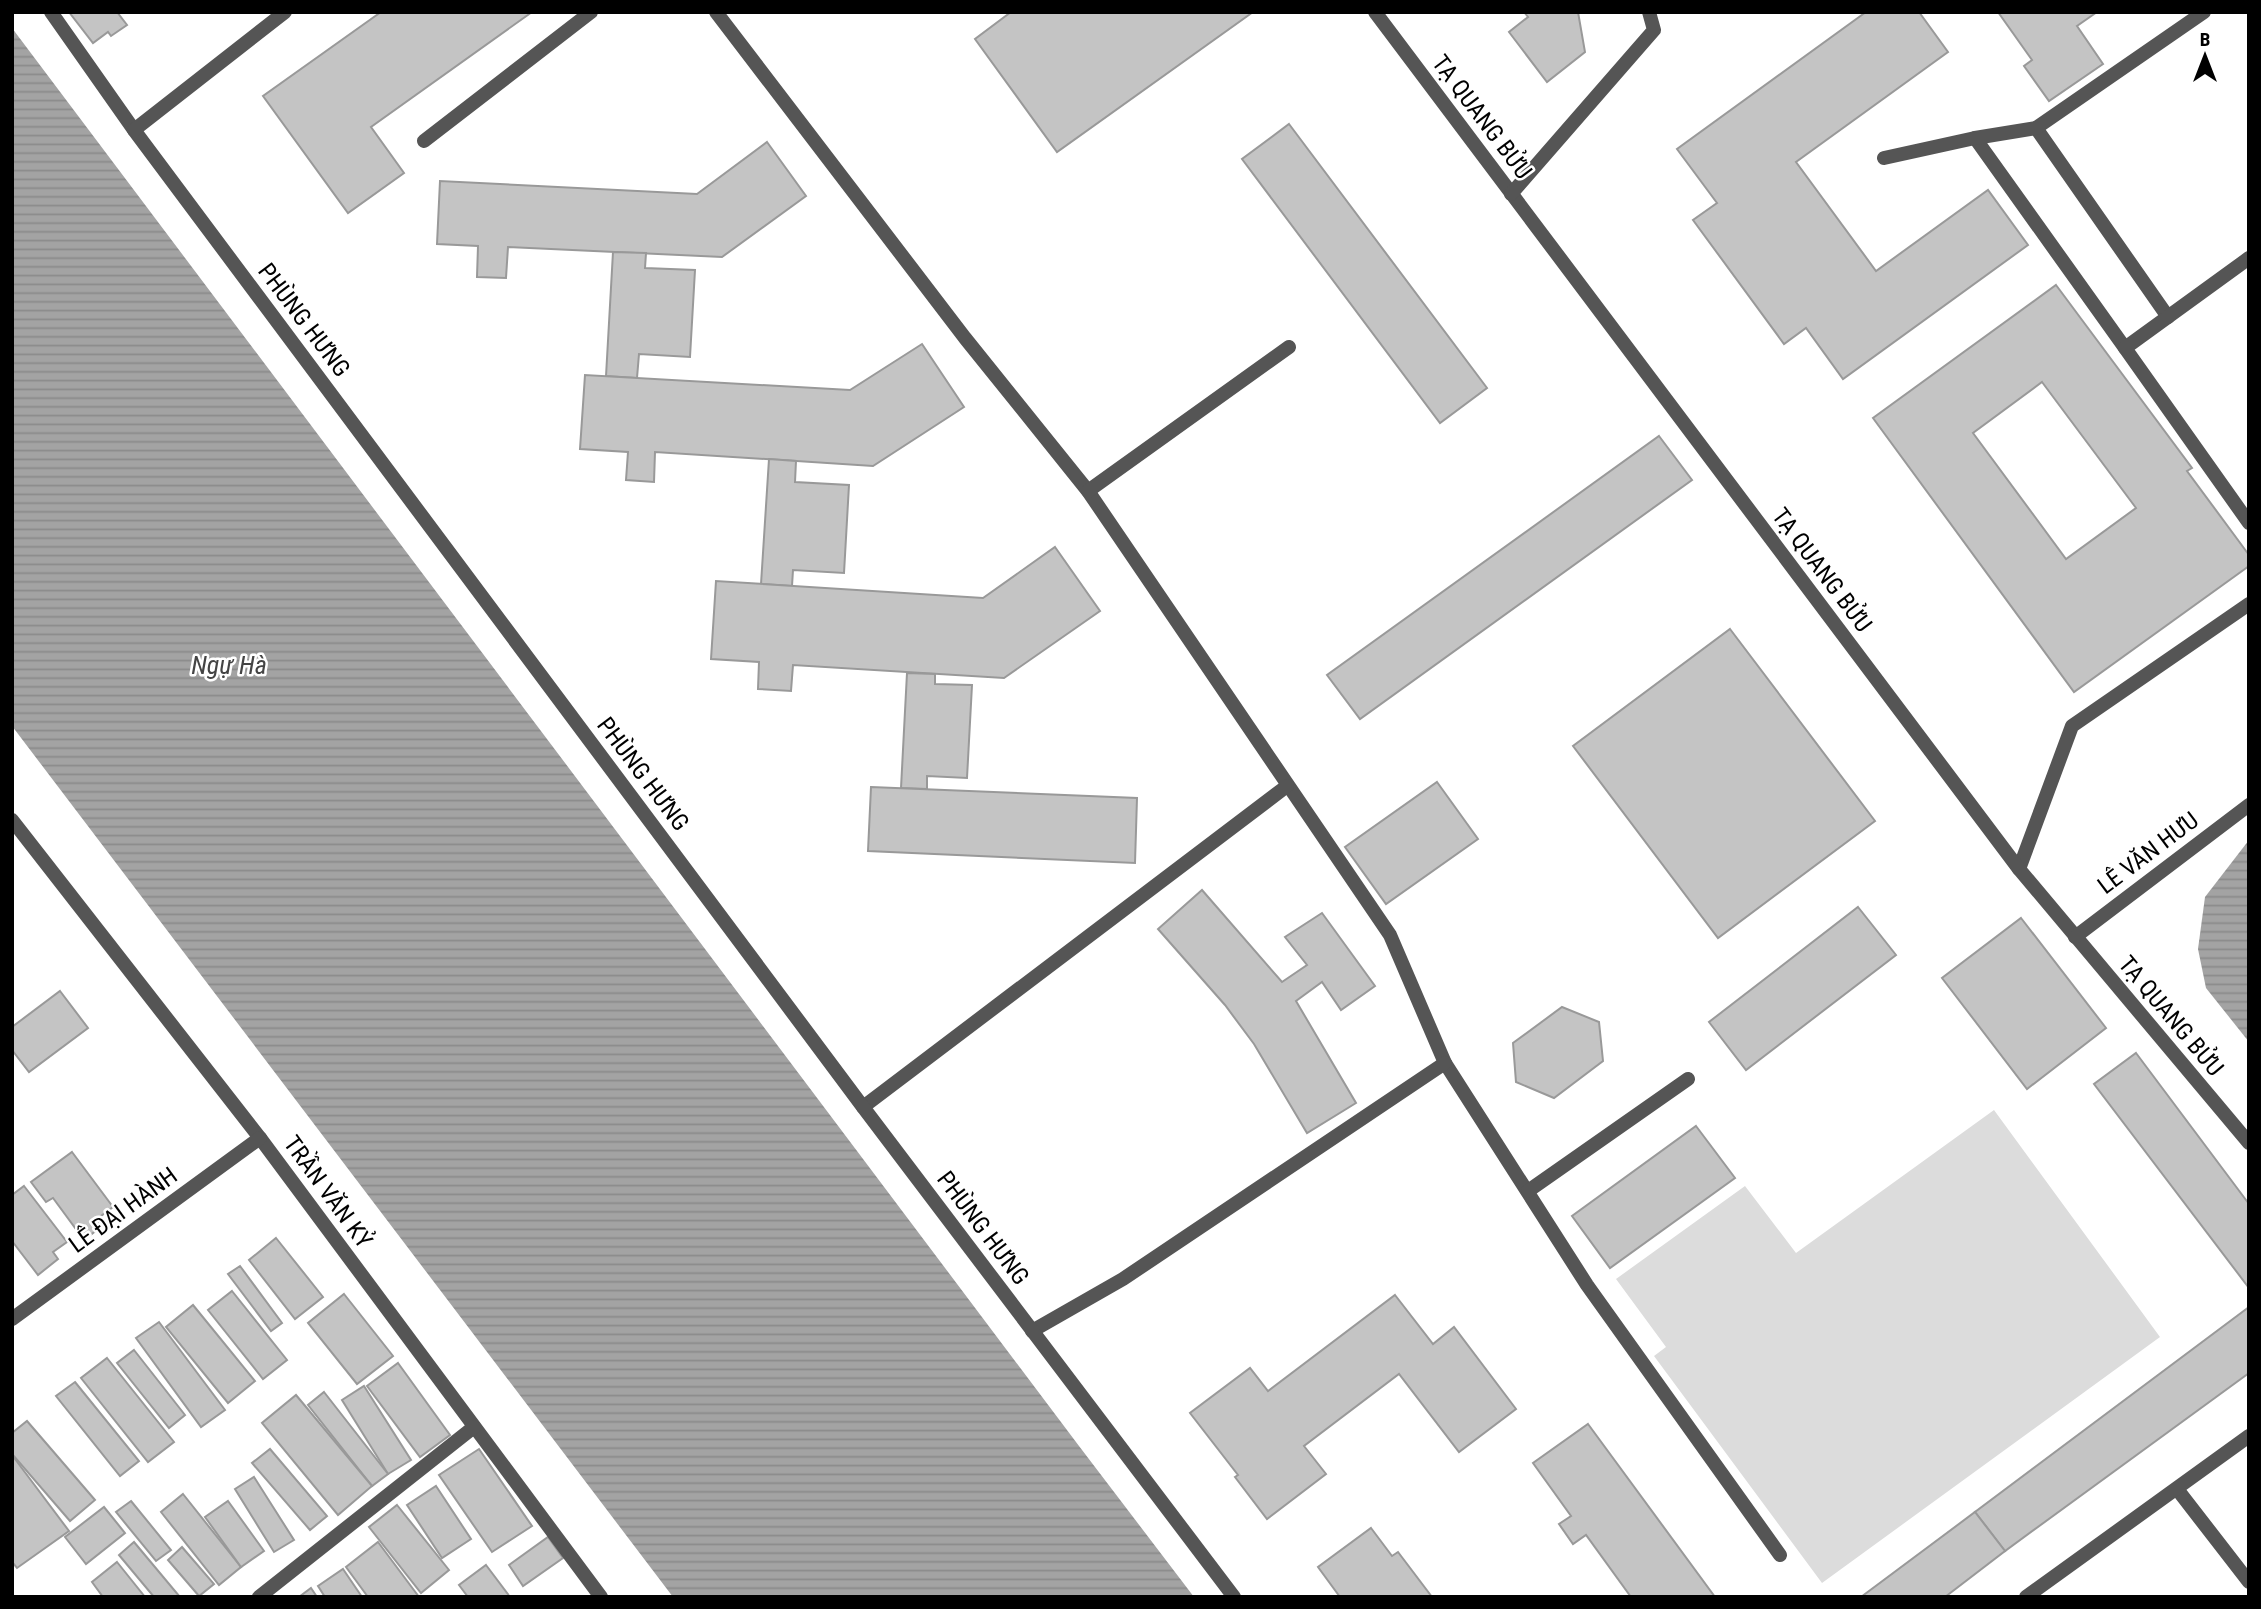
<svg xmlns="http://www.w3.org/2000/svg" width="2261" height="1609" viewBox="0 0 2261 1609" font-family="'Roboto Condensed',sans-serif">
	<style>
		.green { fill: #dcdcdc }
		.water { fill: url(#water-rules) }
		.building { fill: #c4c4c4; stroke: #999; stroke-width: 2; fill-rule: evenodd }
		.lines { fill: none; stroke-linecap: round; stroke-linejoin: round }
		.lane { stroke: #555; stroke-width: 14 }
		.street { stroke: #555; stroke-width: 14 }
		.labels { text-anchor: middle; stroke-width: 5; stroke-linejoin: round; paint-order: stroke }
		.street-label { font-size: 24px; fill: #000; stroke: #fff }
		.water-label { font-size: 26px; font-style: italic; fill: #444; stroke: #fff }
	</style>
	<defs>
		<pattern id="water-rules" width="6" height="5" patternUnits="userSpaceOnUse" patternTransform="scale(1.75)"><rect width="6" height="5" fill="#a3a3a3"/><path d="M0 2.5h6" fill="none" stroke="#8b8b8b"/></pattern>
	</defs>
	<rect width="100%" height="100%" fill="#fff"/>
	<polygon class="green" points="1994,1110 2160,1337 1822,1583 1654,1356 1666,1347 1616,1279 1745,1186 1796,1253"/>
	<g class="water">
		<polygon points="12,28 1079,1446 1194,1597 673,1597 12,726"/>
		<polygon points="2249,840 2249,1042 2206,988 2198,949 2205,897"/>
	</g>
	<g class="building">
		<polygon points="69,12 117,12 127,25 111,36 108,32 93,43"/>
		<polygon points="381,12 532,12 371,127 404,173 348,213 263,96"/>
		<polygon points="1011,12 1253,12 1057,152 975,39"/>
		<polygon points="1524,12 1578,12 1585,52 1547,82 1509,32 1528,17"/>
		<polygon points="1866,12 1919,12 1948,52 1796,162 1876,271 1988,190 2028,245 1843,379 1806,328 1784,344 1693,220 1717,203 1677,149"/>
		<polygon points="1998,12 2097,12 2077,26 2103,64 2049,101 2024,66 2032,60"/>
		<polygon points="1289,124 1487,388 1440,423 1242,159"/>
		<polygon points="767,142 806,196 722,257 508,247 506,278 477,277 478,246 437,244 440,181 697,194"/>
		<polygon points="613,252 646,253 645,268 695,270 690,357 639,354 637,378 606,376"/>
		<path d="M2056 285 2192 468 2187 471 2249 555V566L2074 692 1873 418ZM2042 382 2136 508 2066 559 1973 433Z"/>
		<polygon points="922,344 964,407 873,466 655,452 654,482 626,480 628,452 580,449 585,375 850,390"/>
		<polygon points="1659,436 1692,480 1360,719 1327,675"/>
		<polygon points="769,459 796,461 795,482 849,485 844,573 793,570 792,586 761,584"/>
		<polygon points="1055,547 1100,611 1004,678 793,665 791,691 758,689 759,662 711,659 716,581 983,598"/>
		<polygon points="1730,629 1875,821 1718,938 1573,746"/>
		<polygon points="907,673 935,674 935,684 972,685 967,778 927,776 927,789 901,788"/>
		<polygon points="1437,782 1478,839 1386,904 1345,847"/>
		<polygon points="871,787 1137,798 1135,863 868,851"/>
		<polygon points="1202,890 1282,982 1307,965 1285,937 1322,913 1375,986 1341,1010 1322,982 1296,1001 1356,1103 1307,1133 1254,1044 1225,1005 1158,929"/>
		<polygon points="1858,907 1896,955 1746,1070 1709,1022"/>
		<polygon points="2021,918 2106,1028 2027,1089 1942,978"/>
		<polygon points="60,991 88,1028 29,1072 12,1050 12,1027"/>
		<polygon points="1562,1007 1599,1022 1603,1061 1554,1098 1516,1082 1513,1043"/>
		<polygon points="2136,1053 2249,1204 2249,1288 2094,1084"/>
		<polygon points="1696,1126 1735,1178 1610,1268 1572,1216"/>
		<polygon points="72,1152 113,1207 97,1219 102,1226 84,1240 53,1198 46,1202 31,1182"/>
		<polygon points="24,1186 67,1242 53,1252 58,1259 38,1275 12,1241 12,1195"/>
		<polygon points="276,1238 323,1297 295,1319 249,1260"/>
		<polygon points="240,1266 282,1323 271,1331 228,1274"/>
		<polygon points="232,1291 287,1360 263,1379 208,1310"/>
		<polygon points="344,1294 393,1356 357,1384 308,1323"/>
		<polygon points="1395,1295 1433,1344 1454,1327 1516,1409 1459,1452 1399,1374 1304,1446 1326,1474 1267,1519 1235,1477 1238,1475 1190,1413 1250,1368 1268,1391"/>
		<polygon points="193,1305 255,1381 228,1403 166,1327"/>
		<polygon points="2249,1307 2249,1373 2005,1551 1975,1512"/>
		<polygon points="159,1322 225,1410 201,1427 136,1338"/>
		<polygon points="134,1350 185,1415 169,1428 117,1363"/>
		<polygon points="107,1358 174,1442 148,1462 81,1378"/>
		<polygon points="398,1363 450,1435 420,1457 367,1386"/>
		<polygon points="75,1382 139,1461 120,1476 56,1396"/>
		<polygon points="364,1386 411,1460 388,1474 342,1400"/>
		<polygon points="324,1392 388,1474 372,1486 308,1405"/>
		<polygon points="296,1395 372,1486 338,1515 262,1423"/>
		<polygon points="27,1421 95,1500 70,1521 12,1454 12,1433"/>
		<polygon points="1588,1424 1715,1597 1631,1597 1586,1535 1573,1544 1559,1524 1571,1516 1533,1463"/>
		<polygon points="270,1449 327,1516 310,1530 252,1463"/>
		<polygon points="479,1449 532,1526 492,1552 439,1475"/>
		<polygon points="12,1455 69,1531 17,1568 12,1562"/>
		<polygon points="254,1477 294,1540 274,1552 235,1489"/>
		<polygon points="436,1486 471,1539 442,1558 407,1505"/>
		<polygon points="183,1494 241,1567 219,1585 161,1512"/>
		<polygon points="131,1501 171,1550 156,1561 116,1512"/>
		<polygon points="228,1501 264,1551 241,1567 205,1517"/>
		<polygon points="397,1505 449,1570 421,1593 369,1527"/>
		<polygon points="104,1507 125,1533 86,1564 65,1537"/>
		<polygon points="1975,1512 2005,1551 1945,1597 1861,1597"/>
		<polygon points="1371,1528 1392,1556 1398,1552 1432,1597 1340,1597 1318,1567"/>
		<polygon points="548,1537 563,1558 523,1586 509,1565"/>
		<polygon points="134,1542 180,1597 154,1597 119,1555"/>
		<polygon points="378,1542 419,1597 368,1597 346,1567"/>
		<polygon points="182,1547 214,1584 199,1596 168,1560"/>
		<polygon points="117,1562 145,1597 103,1597 92,1582"/>
		<polygon points="486,1565 510,1597 468,1597 459,1585"/>
		<polygon points="343,1569 362,1597 325,1597 318,1586"/>
		<polygon points="311,1588 317,1597 299,1597"/>
	</g>
	<g class="lines">
		<g class="lane">
			<polyline points="716,12 965,338 1088,491 1390,935 1445,1063 1587,1285 1780,1555"/>
			<polyline points="2036,128 2168,317"/>
			<polyline points="1975,138 2125,348"/>
			<polyline points="424,141 591,12"/>
			<polyline points="1884,158 1975,138 2036,128 2204,12"/>
			<polyline points="2249,258 2125,348 2249,523"/>
			<polyline points="1088,491 1289,347"/>
			<polyline points="2019,869 2072,726 2249,604"/>
			<polyline points="863,1107 1287,786"/>
			<polyline points="1528,1191 1688,1079"/>
			<polyline points="1032,1331 1123,1279 1445,1063"/>
		</g>
		<g class="street">
			<polyline points="51,12 134,130 863,1107 1234,1597"/>
			<polyline points="1375,12 2019,869 2249,1143"/>
			<polyline points="134,130 285,12"/>
			<polyline points="1511,194 1654,30 1649,12"/>
			<polyline points="12,820 260,1138 601,1597"/>
			<polyline points="2075,937 2249,805"/>
			<polyline points="12,1319 260,1138"/>
			<polyline points="2177,1489 2249,1582"/>
			<polyline points="259,1597 474,1427"/>
			<polyline points="2026,1597 2249,1436"/>
		</g>
	</g>
	<g class="labels">
		<g class="street-label">
			<text transform="translate(1482 117) rotate(53)" y="8">TẠ QUANG BỬU</text>
			<text transform="translate(304 320) rotate(53)" y="8">PHÙNG HƯNG</text>
			<text transform="translate(1822 570) rotate(53)" y="8">TẠ QUANG BỬU</text>
			<text transform="translate(643 774) rotate(53)" y="8">PHÙNG HƯNG</text>
			<text transform="translate(2148 853) rotate(-37)" y="8">LÊ VĂN HƯU</text>
			<text transform="translate(2171 1016) rotate(50)" y="8">TẠ QUANG BỬU</text>
			<text transform="translate(328 1192) rotate(54)" y="8">TRẦN VĂN KỶ</text>
			<text transform="translate(123 1210) rotate(-36)" y="8">LÊ ĐẠI HÀNH</text>
			<text transform="translate(983 1228) rotate(53)" y="8">PHÙNG HƯNG</text>
		</g>
		<g class="water-label">
			<text x="229" y="674">Ngự Hà</text>
		</g>
	</g>
	<rect width="2261" height="1609" fill="none" stroke="#000000" stroke-width="28"/>
	<g transform="translate(2205 56)" stroke="#ffffff" stroke-width="5" paint-order="stroke">
	<path d="M0-5L12 26L0 18L-12 26Z" fill="#000000"/>
	<text y="-10" font-size="19" font-weight="bold" text-anchor="middle" fill="#000000">B</text>
	</g>
</svg>
